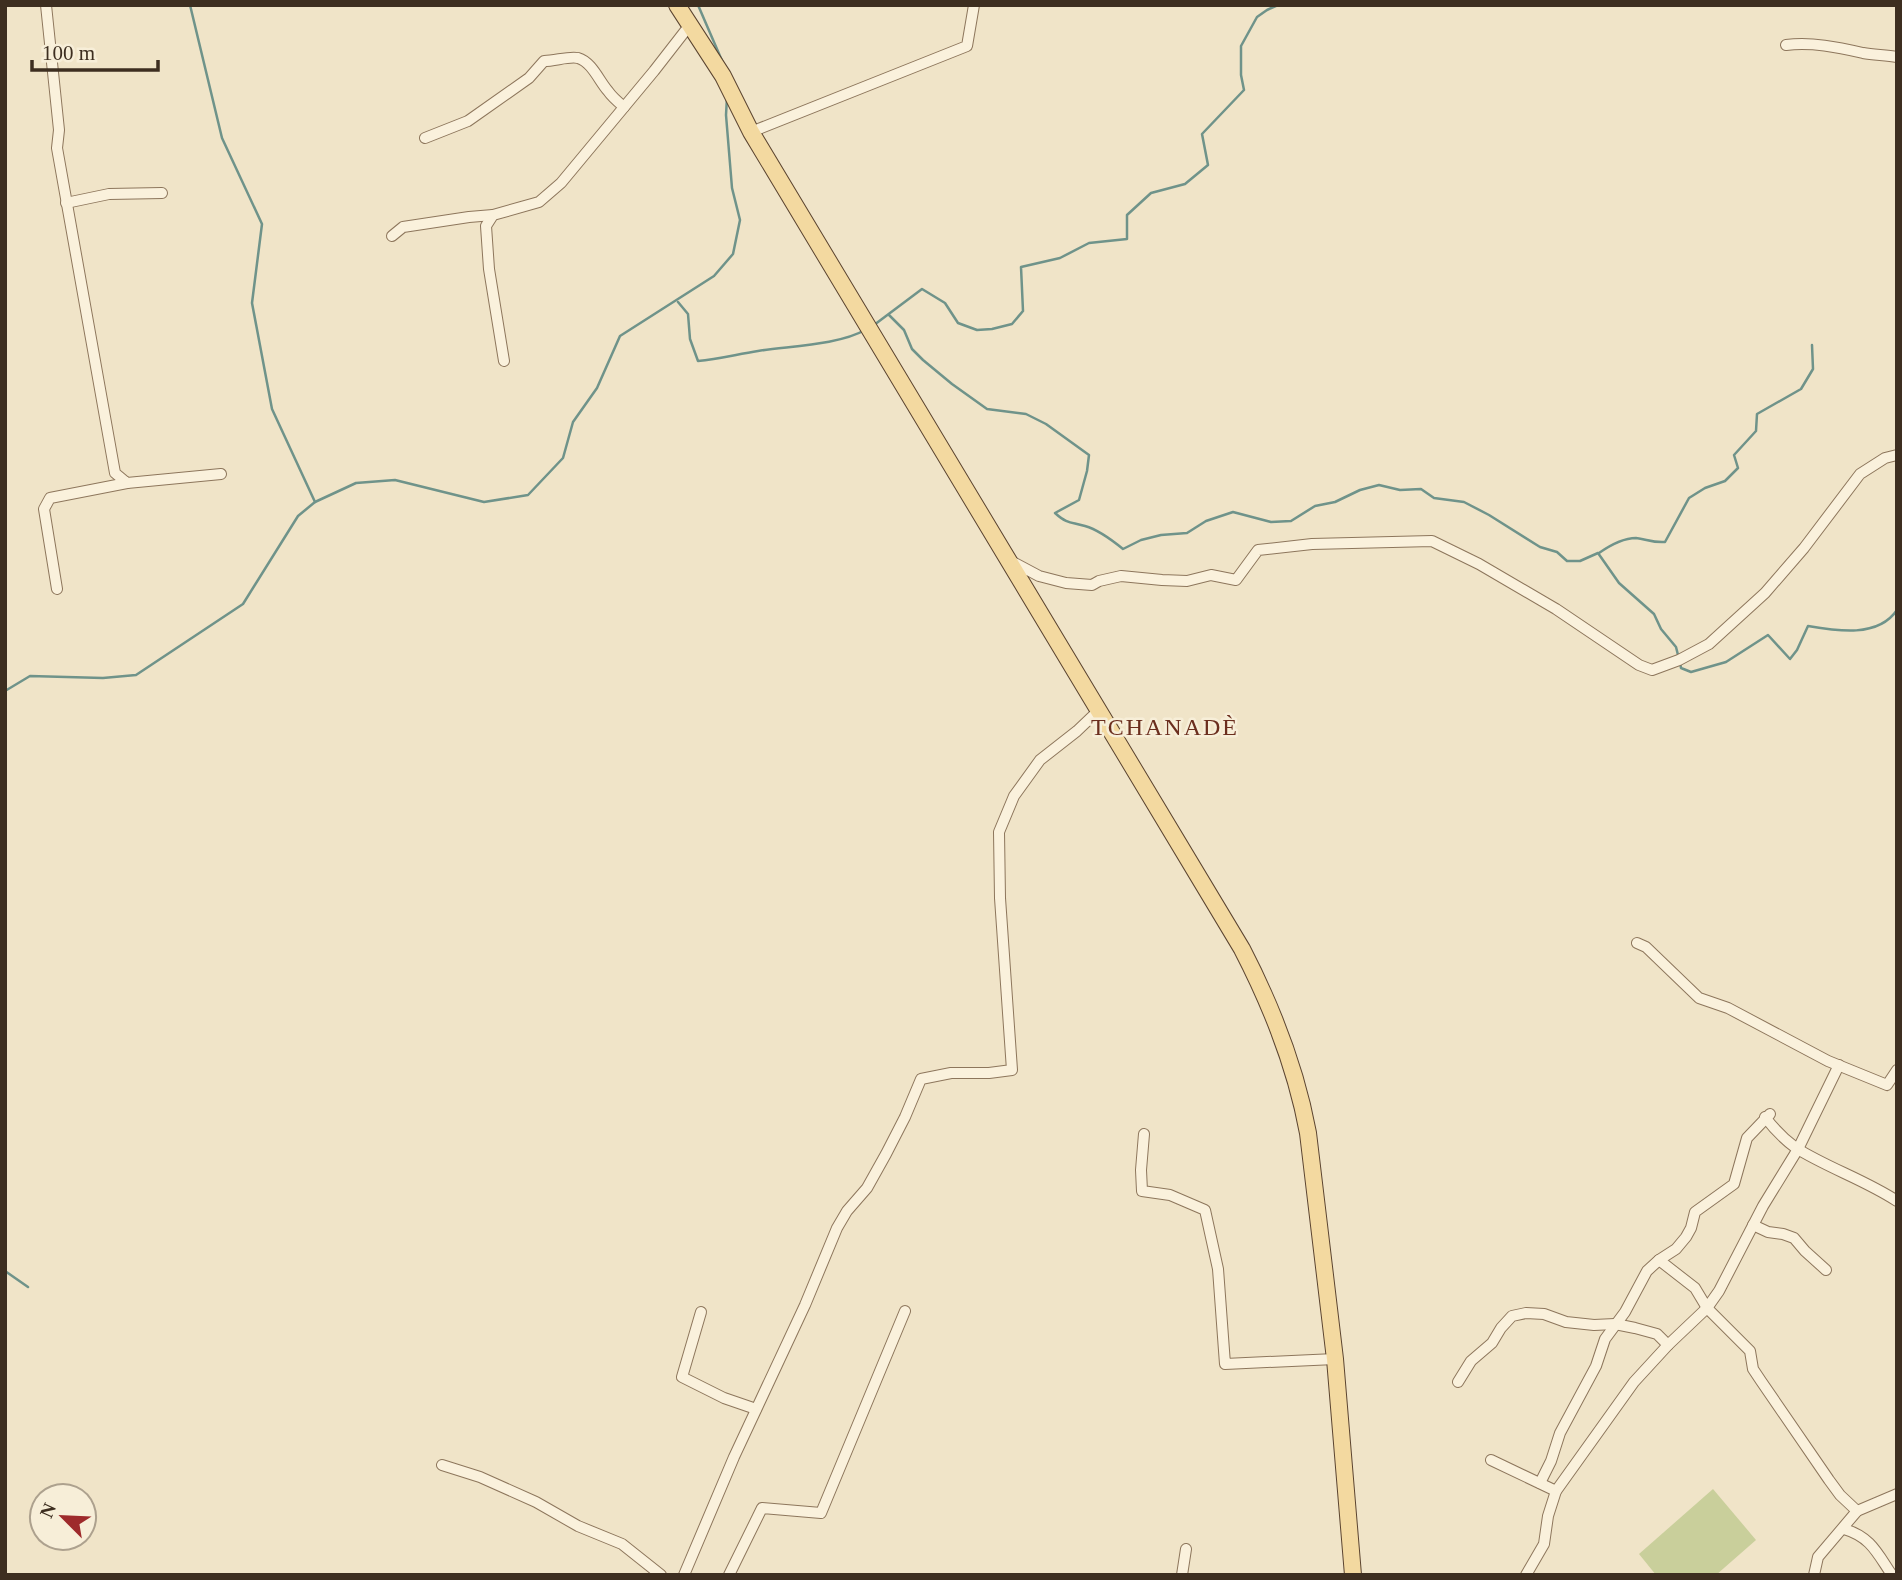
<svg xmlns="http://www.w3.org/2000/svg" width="1902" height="1580" viewBox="0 0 1902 1580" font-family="'Times New Roman',serif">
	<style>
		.green { fill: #c9cf9b }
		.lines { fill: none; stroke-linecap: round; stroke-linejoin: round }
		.stream { stroke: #6f938a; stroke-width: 2.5 }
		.minor-casing { stroke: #8d765c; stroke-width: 12 }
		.primary-casing { stroke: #5b4430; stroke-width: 18 }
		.minor { stroke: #faf1dc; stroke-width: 10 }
		.primary { stroke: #f3d9a0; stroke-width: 16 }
		.labels { text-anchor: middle; stroke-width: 5; stroke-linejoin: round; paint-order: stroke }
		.quarter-label { font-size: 24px; letter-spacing: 2px; fill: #6b2e1e; stroke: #f7eed8 }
	</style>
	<rect width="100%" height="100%" fill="#f0e4c8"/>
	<polygon class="green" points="1713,1489 1756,1540 1716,1575 1656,1575 1639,1554"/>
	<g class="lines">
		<g class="stream">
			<polyline points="190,5 222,138 262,224 252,303 272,409 315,502"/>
			<polyline points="698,5 723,63"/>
			<path d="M678 302 688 314 690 339 698 361C719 359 738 354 758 351 788 346 839 345 865 330"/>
			<path d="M889 315 904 330 912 349 923 360 952 384 987 409 1026 414 1046 424 1089 455 1087 471 1079 500 1055 513C1067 524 1071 522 1085 526 1099 530 1112 540 1123 549L1141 540 1161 535 1187 533 1206 521 1233 512 1271 522 1291 521 1315 506 1335 502 1360 490 1379 485 1400 490 1421 489 1434 498 1464 502 1489 515 1540 547 1557 552 1567 561H1580L1598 553 1619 583 1654 614 1661 629 1676 647 1678 655"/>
			<polyline points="874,325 922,289 945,303 958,323 977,330 992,329 1012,324 1023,311 1021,267 1060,258 1089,243 1127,239 1127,215 1151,193 1185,184 1208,165 1202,134 1244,90 1241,75 1241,46 1257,17 1267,10 1278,5"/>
			<path d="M1599 553C1609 546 1623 538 1636 538 1646 539 1653 543 1665 542L1689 498 1705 488 1725 481 1738 468 1734 455 1756 431 1757 414 1801 389 1813 369 1812 345"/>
			<polyline points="1897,590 1897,595"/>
			<path d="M1680 662 1681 668 1691 672 1726 662 1768 635 1790 659 1797 650 1808 626C1837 631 1878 638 1897 610"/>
			<polyline points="5,691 30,676 103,678 136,675 243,604 298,516 315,502 356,483 395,480 484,502 528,495 563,458 573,422 597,388 620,336 714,276 733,254 740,220 732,188 726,115 727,97"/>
			<polyline points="5,1271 28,1287"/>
		</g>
		<g class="minor-casing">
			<g id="minor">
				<polyline points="46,5 59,130 57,148 115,473 127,483 221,474"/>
				<path d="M1786 45C1812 42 1837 47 1863 53 1874 55 1886 55 1897 57"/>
				<polyline points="751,132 967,46 974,5"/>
				<path d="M425 138 468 121 529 78 544 61C555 61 569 56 578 58 592 62 599 81 608 91 612 97 618 102 624 107"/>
				<polyline points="66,203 109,194 162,193"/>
				<polyline points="392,236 403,227 469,217 493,215"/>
				<polyline points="504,361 489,269 486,226 493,215 539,202 561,183 654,71 689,26"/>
				<polyline points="1009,560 1039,576 1066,583 1092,585 1099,581 1121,576 1162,580 1187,581 1211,575 1236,580 1258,550 1312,544 1432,541 1479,564 1556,609 1639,665 1652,670 1679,660 1709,644 1765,593 1804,548 1860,474 1885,458 1897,455"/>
				<polyline points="57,589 44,509 50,498 127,483"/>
				<polyline points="1637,943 1646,947 1699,998 1728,1008 1828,1061 1887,1085 1897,1070"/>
				<path d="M1765 1117C1774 1129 1784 1139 1796 1148 1828 1168 1865 1180 1897 1201"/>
				<polyline points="1144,1134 1141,1170 1142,1191 1170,1195 1205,1210 1218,1269 1225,1364 1335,1359"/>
				<polyline points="1753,1225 1768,1232 1783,1234 1794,1238 1805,1251 1826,1270"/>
				<polyline points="1659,1260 1695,1288 1707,1308 1750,1351 1753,1369 1761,1381 1829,1480 1840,1495 1857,1511"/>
				<polyline points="701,1312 682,1377 724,1398 756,1409"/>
				<polyline points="1458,1382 1471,1361 1492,1343 1501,1328 1512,1316 1526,1313 1544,1314 1566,1322 1594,1325 1615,1324 1635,1328 1657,1334 1668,1345"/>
				<polyline points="1491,1460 1556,1491"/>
				<polyline points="442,1465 480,1477 536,1502 578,1526 622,1544 661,1575"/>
				<polyline points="1540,1483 1551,1461 1560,1433 1596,1366 1605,1339 1625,1312 1647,1271 1659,1260 1676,1249 1686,1237 1691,1228 1695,1212 1734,1184 1747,1138 1770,1114"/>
				<path d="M1844 1529C1871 1537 1877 1553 1892 1575"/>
				<polyline points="684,1575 734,1457 805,1305 837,1228 847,1211 867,1188 886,1154 905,1117 921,1079 951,1073 989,1073 1012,1070 1000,898 999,832 1014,796 1040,760 1077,731 1099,710"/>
				<polyline points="729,1575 762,1508 821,1513 905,1311"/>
				<polyline points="1182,1575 1186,1549"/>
				<polyline points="1526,1575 1544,1544 1548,1516 1556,1491 1634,1382 1668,1345 1707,1308 1719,1291 1763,1206 1798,1149 1839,1065"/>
				<polyline points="1814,1575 1818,1557 1857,1511 1897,1494"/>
			</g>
		</g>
		<g class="primary-casing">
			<path id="primary" d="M677 5 723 76 751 132 1242 949C1272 1007 1296 1068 1308 1133L1335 1359 1353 1575"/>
		</g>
		<use href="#minor" class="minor"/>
		<use href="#primary" class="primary"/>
	</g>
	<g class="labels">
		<g class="quarter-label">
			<text x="1165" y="735">TCHANADÈ</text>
		</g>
	</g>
	<rect width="1902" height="1580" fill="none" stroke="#3d2e20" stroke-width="14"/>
	<g transform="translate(63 1517) rotate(294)"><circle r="33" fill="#f7eed8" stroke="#ada18e" stroke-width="2"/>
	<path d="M0-5L12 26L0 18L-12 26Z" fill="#9e2a2b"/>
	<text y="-10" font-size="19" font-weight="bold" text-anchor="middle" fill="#3d2e20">N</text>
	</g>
	<path d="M32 60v10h126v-10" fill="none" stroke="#3d2e20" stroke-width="3.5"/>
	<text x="42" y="60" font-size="21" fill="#3d2e20" stroke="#f7eed8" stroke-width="5" paint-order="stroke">100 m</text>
</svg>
